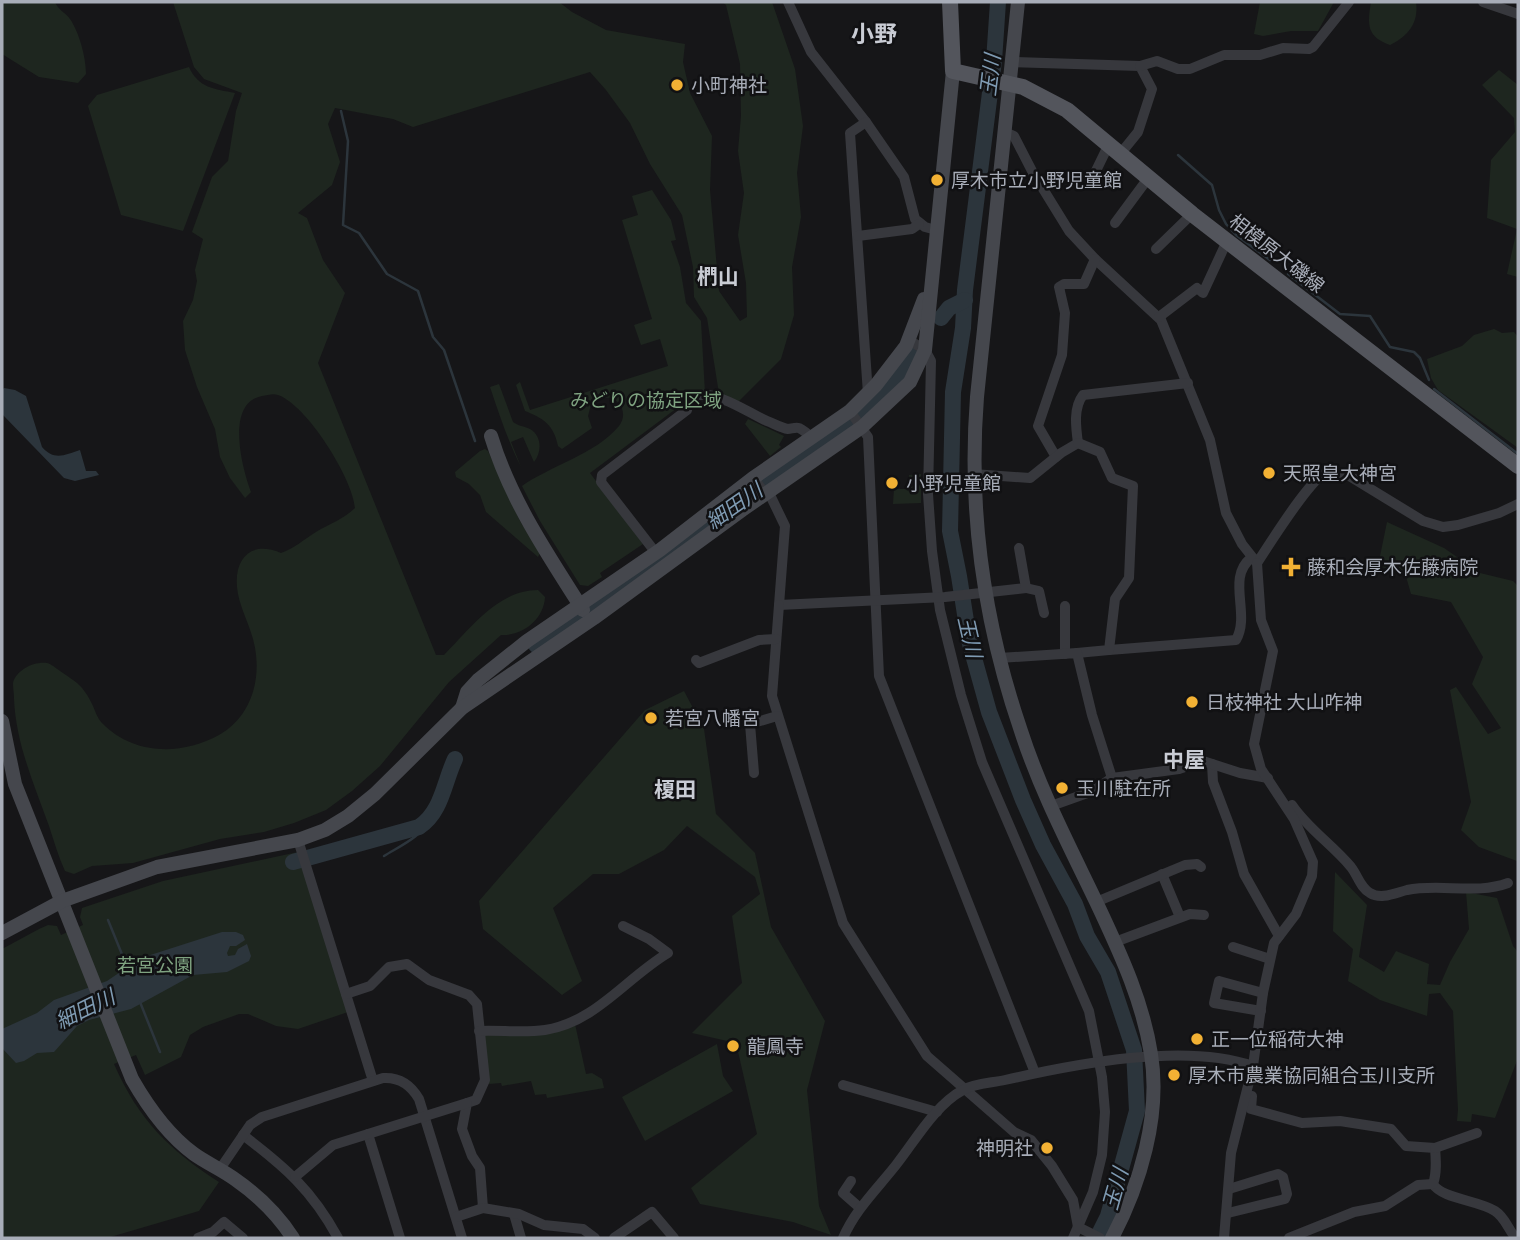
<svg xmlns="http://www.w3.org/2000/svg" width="1520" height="1240" font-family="'Public Sans','Noto Sans JP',sans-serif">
<rect width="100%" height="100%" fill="#161618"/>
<g fill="#1e261f">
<path d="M2,2h53c3,8 10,10 15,17 9,13 16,38 16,55l-8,9 -39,-6 -37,-23z"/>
<path d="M173,2h386l13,10 34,18 79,14 -2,18 7,31 22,43 -2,54 9,101 21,30 7,-4 -1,-34 -8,-48 6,-42 -6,-42 3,-35 -1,-52 -14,-59 -4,-3h50l23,67 8,57 -6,47 4,44 -9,50 2,48 -13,44 -42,42 -19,-1 -13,-82 -13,-21 -1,-30 -11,-52 -32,-51 -20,-41 -24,-33 -16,-18 -177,55 -20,-8 -58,-11 -7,16 12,38 -8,23 -34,28 9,5 16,42 22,33 -27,70 118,292h8c26,-26 54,-65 94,-65l7,7c-1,22 -22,39 -44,38l-52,47 -69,84 -28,25 -26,19 -32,13 -30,9 -44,7 -87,24 -41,3 -18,8 -9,-3c-7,-15 -11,-30 -16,-45 -15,-42 -33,-82 -35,-127 0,-5 -1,-11 -1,-16 3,-13 21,-22 34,-20 4,1 9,5 13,8 16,11 23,14 32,33 3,6 5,14 10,19 31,32 79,33 117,12 34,-19 44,-60 34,-96 -4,-15 -12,-30 -15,-45 -6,-32 10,-55 43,-41 14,-5 22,-13 35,-21 13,-8 28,-13 39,-24 -2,-29 -48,-103 -77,-113 -5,-2 -10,0 -16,1 -37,7 -20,72 -11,96l-6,6 -15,-20 -10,-21 -5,-28 -18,-42 -12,-37 -2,-29 10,-21 4,-19 -2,-11 8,-31 -11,-7 20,-55 16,-16 8,-50 6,-18 -38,-14 -10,-12z"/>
<path d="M1260,2h74l-16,29h-27l-28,5 -9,-2z"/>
<path d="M1371,2h45c3,21 -8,34 -26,43 -23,-8 -23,-20 -19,-43z"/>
<path d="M189,67c9,21 26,22 46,26l-52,138 -62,-16 -33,-109 9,-11z"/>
<path d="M1499,70l19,15v192l-11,-3 10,-45 -30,-11 4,-58 24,-28 -1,-14 -32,-33z"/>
<path d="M652,190l19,30 5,20 -5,1 9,26 6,36 15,18 4,72h-19l-9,15 -87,65 53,71 -43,29 2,4 -14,9 -8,-1 -40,-64 -18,-35c28,-20 74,-32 97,-60 12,-16 -4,-37 -27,-25l-4,15 4,12 -30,21 -4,-3c-4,-21 -15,-28 -33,-35l-9,-26 4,-3 10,28 138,-44 -8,-27 -19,6 -7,-20 18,-6 -30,-99 16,-5 -6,-19z"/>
<path d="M1494,329l8,4 12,-1 4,5v111l-80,-58 -7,-12 -4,-19 35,-13 12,-11z"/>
<path d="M499,384l14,38c5,4 11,4 17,7 12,7 12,23 4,33l-11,-25 -12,5 10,25c-13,-26 -22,-53 -31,-80z"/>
<path d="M748,419l36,17 -5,9 2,2 -11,9 -25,-32z"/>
<path d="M485,449l3,2 32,70 20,32 -2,4 -52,-45 -6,-17 -11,-11 -13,-7 -1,-5 25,-21z"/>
<path d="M921,474v29l-28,1 1,-15h15v-14z"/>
<path d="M1387,522l57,26 36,25 33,8 5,5v288l-1,-13 -38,-14 -18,-17 10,-28 -21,-112 6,-3 32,47 13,-6 -29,-44 11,-27 -32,-55 -40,-8 -6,-21 -27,-7z"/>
<path d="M684,691l20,38 12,85 39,39 16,74 54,94 -18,69 12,116 12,29 -38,-13 -93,-18 -9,-16 66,-54 -21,-91 -44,-10 50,-50 -10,-67 28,-22 -5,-17 -68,-51 -23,24 -45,24h-26l-40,34 29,73 -20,14 -79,-66 -4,-28 166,-191z"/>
<path d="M298,852l50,160 -50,17 -22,-3 -28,-12h-9l-36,13 -13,8 -9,22 -36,18 -9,-20 -22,9c24,55 55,86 105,118l-20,29 -92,27h-105v-289l37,-20 9,-4 9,1 4,9 22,-10 -3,-8 2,-9 81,-27z"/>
<path d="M1335,872l32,33 -8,52 25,15 12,-21 33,13 -2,20 13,1 10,-23 19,-33 -3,-37 31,6 16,48 5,6v106l-23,60 -23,-4 -1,8 -14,-1 1,-11 -5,-99 -13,-18 -11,1 -2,22 -47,-16 -32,-19 5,-32 -20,-18z"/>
<path d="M575,1024l11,50 6,-1 10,6 2,9 -57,10 -1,-4 -11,1 -4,-14 -29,5 -1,-3 -12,1 -6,-50z"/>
<path d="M717,1044l6,32 10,15 -88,50 -23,-44z"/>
</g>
<g fill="#2c353c">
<path d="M4,388l11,2 11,6 16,51c12,14 23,8 38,3l6,21h10l3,4 -24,6 -11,-3 -62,-64v-24z"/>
<path d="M222,932h14l7,3 2,5 -9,6h-6l-3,7 1,3 7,-1 3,-6 9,-5 4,12 -2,5 -22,11 -34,3 -62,34 -42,11 -12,6 -23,26 -17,1 -13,8 -8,2 -14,-15v-19l35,-16 17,-13 53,-19 34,-23z"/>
</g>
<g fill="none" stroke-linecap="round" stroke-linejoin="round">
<g stroke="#2c353c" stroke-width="2.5">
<path d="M341,111l7,30 -5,84 16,8 28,41 31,17 15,46 11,13 31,91"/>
<path d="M1178,155l34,30 7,25 7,14 10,11 34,25"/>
<path d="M1288,274l52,40 30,2 20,31 24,5 6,6 9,22"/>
<path d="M1434,389l84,65"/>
<path d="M384,856c16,-10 39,-20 46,-38"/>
<path d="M108,920l20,49"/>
<path d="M140,1002l20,50"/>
</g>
<g stroke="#2c353c" stroke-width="16">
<path d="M998,2l-4,59 -29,229 -2,38 -10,64 -3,139 9,45 10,64 20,72 34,88 20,45 32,59 12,32 21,36 26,78 3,61 -29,105 -11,22"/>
<path d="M941,318l8,-10 16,-8"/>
<path d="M536,645l56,-37 260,-185 40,-40 24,-34"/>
<path d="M293,862l126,-35c23,-15 25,-45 36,-68"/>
</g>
<g stroke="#37383d" stroke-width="10">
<path d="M788,2l23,50 55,70 38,55 11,42 10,8 11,3"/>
<path d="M1483,2l35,12"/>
<path d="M1012,62l128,4 12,23 -14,43 -17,21"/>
<path d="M1140,66l17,-5 21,8h12l34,-14h36l23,-7 26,1 4,-2 36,-45"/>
<path d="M866,122l-16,11 18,261"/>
<path d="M1005,132l9,4 18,35 37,60 26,28 66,61 49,120 16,73 16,31 15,19c12,-18 51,-81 67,-89 9,-4 18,-1 27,3l72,44 20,6 15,-2 41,-12 19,-9"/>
<path d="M1092,179l17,-35"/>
<path d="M1115,223l34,-46"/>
<path d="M858,236l54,-7 7,-5"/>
<path d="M1156,249l36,-35"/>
<path d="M1159,317l38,-29 6,5 24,-52"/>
<path d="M909,340l16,10 6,11 -3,133 4,57 8,59 21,85 21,67 107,249 13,66 3,35 -3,43 -9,37 -20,46"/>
<path d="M850,411l18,26 11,239 156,397"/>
<path d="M1056,457l-18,-31 24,-71 3,-42 -6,-26 5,-3h20l11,-25"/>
<path d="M973,474l57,4 31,-25 17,-10c-2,-15 -5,-35 5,-48l105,-12"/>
<path d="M753,478l13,16 5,3 14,29 -6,79 166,-8 81,-9"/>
<path d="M1019,548l7,40 13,3 5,22"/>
<path d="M656,553l-55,-71 1,-7 85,-65c7,-37 62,4 80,11 6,2 14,7 21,8 3,0 7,-2 11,-1 4,2 10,7 13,10"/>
<path d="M779,605l-7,91 71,227 84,133 87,76 17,8 21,26 21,34 5,27 22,11"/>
<path d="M1065,606v48"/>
<path d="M1109,650l127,-10c15,-26 -10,-62 15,-82"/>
<path d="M1077,653l32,-3 6,-51 14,-21 4,-92 -21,-8 -12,-26 -22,-9"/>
<path d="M999,658l78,-5 15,62 20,63 -19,13 -42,15"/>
<path d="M696,660l3,3 60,-23 17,-1"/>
<path d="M1212,764l1,18 19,50 12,42 35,62"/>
<path d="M754,773l-4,-49 27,-8"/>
<path d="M1112,778l67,-9 24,-8 37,12 28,5"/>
<path d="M1292,805c16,24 41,40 59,62 7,9 9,20 19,26 11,7 25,0 37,-3 33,-7 69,5 101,-7"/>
<path d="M298,840l75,241"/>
<path d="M1162,874l18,43"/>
<path d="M1096,902l89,-37 12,-1 4,3"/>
<path d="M1115,942l75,-28 14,1"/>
<path d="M1233,947l37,12"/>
<path d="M346,994l24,-8 19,-19 18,-3 22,16 40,15 8,9 8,76 -9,20 -9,3 -5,26 10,27 8,12 3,40"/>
<path d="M1261,1011l-47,-8 5,-22 44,12"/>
<path d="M479,1031c21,-1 45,2 66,-1 51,-8 81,-52 123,-77l-19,-14 -26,-13"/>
<path d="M1253,1066l10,-73 11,-50 22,-29 16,-38 1,-14 -19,-43 -33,-50 -7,-25 19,-93 -12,-31 -4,-57"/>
<path d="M843,1085l94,27"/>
<path d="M1252,1096l-1,13 51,14 38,-2 51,8 15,17 29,2c1,12 2,25 -2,36 9,15 45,16 62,27 11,7 13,19 21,27"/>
<path d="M368,1134l32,104"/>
<path d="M243,1135c42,32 69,55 95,103"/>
<path d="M1435,1148l42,-15"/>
<path d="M220,1169l30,-44 12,-8 121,-39c17,-1 28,7 36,21l43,139"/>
<path d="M295,1177l38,-32 134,-42"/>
<path d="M851,1181l-8,12 17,15"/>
<path d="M1228,1213l57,-14 2,-5 -4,-17 -5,-3 -49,15"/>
<path d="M514,1214l7,24"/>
<path d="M456,1217l27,-9 36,6 25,11 39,4 12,9"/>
<path d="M198,1238l15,-6 11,-10 19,16"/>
<path d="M614,1238l38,-26 22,26"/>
<path d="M843,1238c12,-28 34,-49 53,-73 19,-24 39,-60 67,-75 11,-7 29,-7 42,-10 70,-16 180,-38 248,-14l-22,87 -7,85"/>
<path d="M1289,1238l65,-26 31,-6 33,-21 15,-1"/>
</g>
<g stroke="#45474d" stroke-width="14">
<path d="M1018,2l-41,395c-9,114 7,226 44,334 20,62 51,120 79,179 22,47 43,93 51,144 10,61 -11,131 -39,184"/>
<path d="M491,436c19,63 57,119 92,174"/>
<path d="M462,708l5,-16 11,-12 49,-39 133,-91 93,-72 97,-67 26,-26 30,-39 18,-47"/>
<path d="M2,721l13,63 117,295c16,28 36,56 62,75 14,10 29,16 42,26 23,16 42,35 57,58"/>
<path d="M2,933l60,-32 95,-34 141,-27 27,-10 23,-14 27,-22 87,-86 132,-90 148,-108 120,-83 48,-45 15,-32 28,-279"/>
</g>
<path stroke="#53555c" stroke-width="16" d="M950,2l3,69 70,16 44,23 125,104 326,252"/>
</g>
<g fill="#f2b134" stroke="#111113" stroke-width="2.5">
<circle cx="677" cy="85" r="7"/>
<circle cx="937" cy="180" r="7"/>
<circle cx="1269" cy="473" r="7"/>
<circle cx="892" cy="483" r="7"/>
<path d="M1287.5 556.5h7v7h7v7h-7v7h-7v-7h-7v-7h7z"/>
<circle cx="1192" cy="702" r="7"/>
<circle cx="651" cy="718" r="7"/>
<circle cx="1062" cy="788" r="7"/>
<circle cx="1197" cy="1039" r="7"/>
<circle cx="733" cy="1046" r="7"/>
<circle cx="1174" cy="1075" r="7"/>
<circle cx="1047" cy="1148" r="7"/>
</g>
<g text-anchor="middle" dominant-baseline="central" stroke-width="5" stroke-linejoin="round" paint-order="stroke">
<g font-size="19" fill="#a8adb8" stroke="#111113" text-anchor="start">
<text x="691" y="85">小町神社</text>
<text x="951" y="180">厚木市立小野児童館</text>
<text x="1283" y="473">天照皇大神宮</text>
<text x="906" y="483">小野児童館</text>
<text x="1307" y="567">藤和会厚木佐藤病院</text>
<text x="1206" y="702">日枝神社 大山咋神</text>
<text x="665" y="718">若宮八幡宮</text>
<text x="1076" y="788">玉川駐在所</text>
<text x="1211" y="1039">正一位稲荷大神</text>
<text x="747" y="1046">龍鳳寺</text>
<text x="1188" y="1075">厚木市農業協同組合玉川支所</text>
<text x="1033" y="1148" text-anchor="end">神明社</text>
</g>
<g font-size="19" fill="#a8adb8" stroke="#111113">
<text transform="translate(1277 253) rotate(38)">相模原大磯線</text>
</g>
<g font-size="19" fill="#7fa381" stroke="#111113">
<text x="646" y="400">みどりの協定区域</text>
<text x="155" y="965">若宮公園</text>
</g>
<g font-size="21" font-style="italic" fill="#7f9bb3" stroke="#111113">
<text transform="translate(990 75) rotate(-83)">玉川</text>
<text transform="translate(734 506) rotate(-35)">細田川</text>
<text transform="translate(970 637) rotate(77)">玉川</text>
<text transform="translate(85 1009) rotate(-26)">細田川</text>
<text transform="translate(1115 1189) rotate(-74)">玉川</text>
</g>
<g font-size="21" font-weight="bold" fill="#c9ccd4" stroke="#111113">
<text x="718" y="276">椚山</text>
<text x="1184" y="759">中屋</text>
<text x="675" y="789">榎田</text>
</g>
<g font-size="23" font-weight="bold" fill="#c9ccd4" stroke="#111113">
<text x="874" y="33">小野</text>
</g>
</g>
<rect width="1520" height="1240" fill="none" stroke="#a8adb8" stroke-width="7"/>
</svg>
